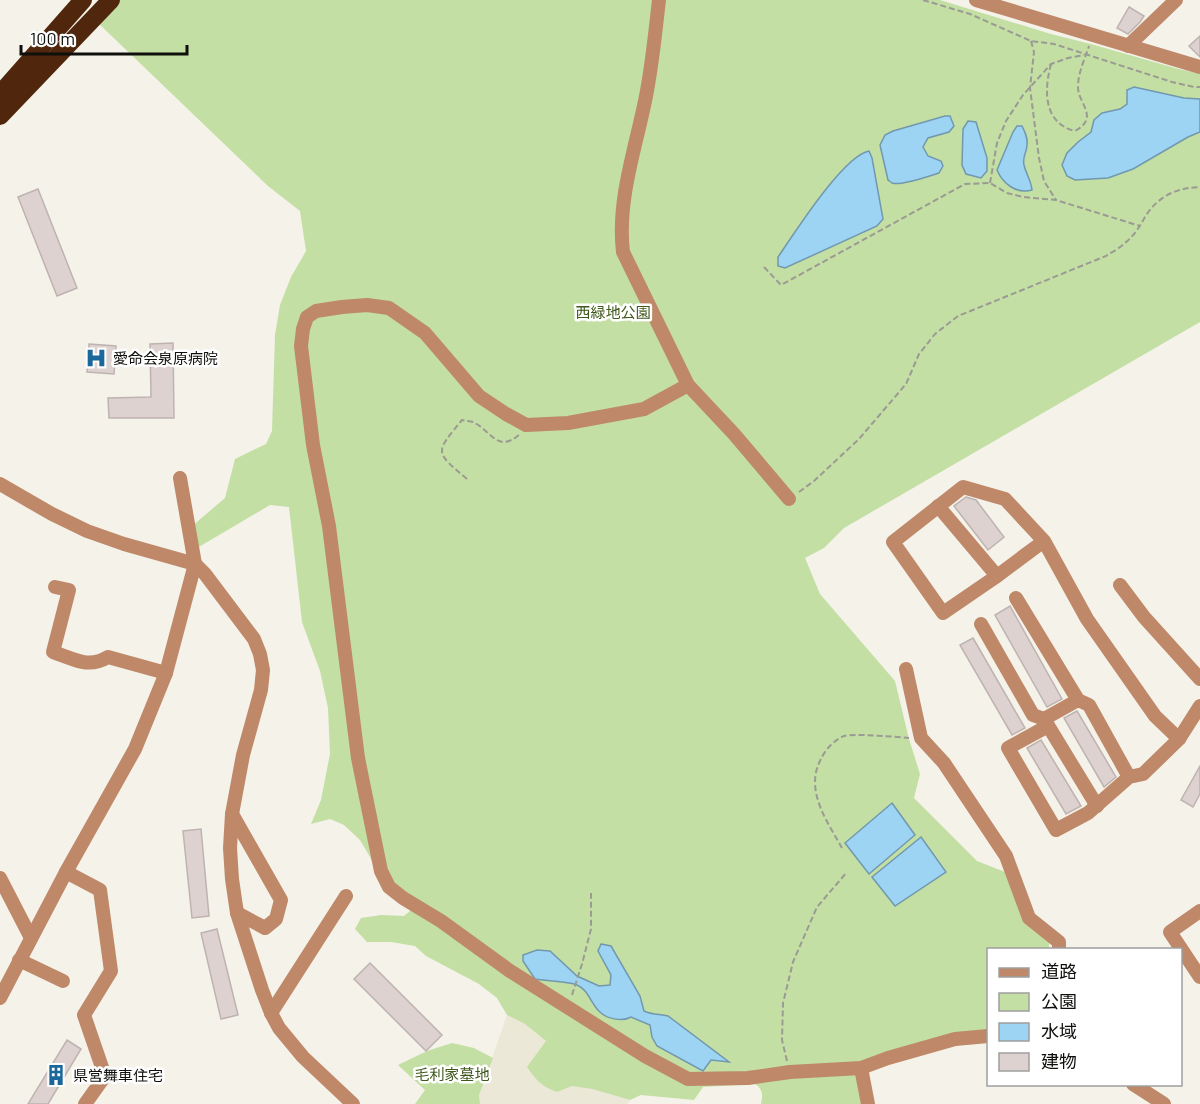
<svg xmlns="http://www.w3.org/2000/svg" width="1200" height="1104" font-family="Barlow,'Noto Sans JP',sans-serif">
<rect width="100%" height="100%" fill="#f4f2e9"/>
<path fill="#ebe8d7" d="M507,1015l18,9 21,17 11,51 15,-6 20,3 38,11 -3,4h-147l-1,-9z"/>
<g fill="#c3dfa4">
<path d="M117,0h823l111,34 40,10 84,24 25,6v248l-356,206 -20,20 -19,10 15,36 75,87 14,58 11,35 -6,24 63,63 28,11 44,67v10l-61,1v80l-31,3 -102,30 12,41h-106c2,-9 2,-15 -6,-20l-52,3 -9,13 -53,-5 -11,5 -38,-11 -20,-3 -15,6c-16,-6 -21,-12 -30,-25l19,-26 -21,-17 -18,-9 -10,-17 -18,-14 -53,-28 -11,-10 -24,-4h-24l-12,-13 6,-11 20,-3 23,1 8,-7 -33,-32 -9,-20 -10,-17 -16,-15 -14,-6 -19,5 10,-24 9,-46 -2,-46 -8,-37 -18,-49 -13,-115 -19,-2 -73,43 -6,-21 34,-29 10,-39 31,-15 6,-13 3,-96 5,-30 11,-28 15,-26 -6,-40 -32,-25 -172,-165z"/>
<path d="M452,1043l22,5 19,10 -14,37 1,9h-65l10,-14 -27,-25 29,-14z"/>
</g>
<g fill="#9dd3f3" stroke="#7298ae" stroke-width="1.5">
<path d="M1134,87l50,11 16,1v33l-12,5 -55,32 -25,9 -33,2 -8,-4 -5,-11 5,-12 11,-11 13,-10 3,-12 8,-7 18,-4 7,-5v-14z"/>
<path d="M945,116h5l4,10 -5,6 -21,6 -5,9 5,9 13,5 2,5 -4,7c-9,3 -39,13 -47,10 -1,-1 -3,-2 -4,-3l-8,-35 5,-10 8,-4z"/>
<path d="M968,121l8,1 11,36v13l-6,7 -15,-4 -4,-9 1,-36z"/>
<path d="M1017,126h5c3,6 6,12 5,19 0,7 -5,12 -3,20 2,9 7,15 8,25 -16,4 -29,-6 -35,-20l16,-38z"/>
<path d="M869,151l3,7 11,61 -6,7 -92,42 -7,-2v-9c16,-23 65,-101 91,-106z"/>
<path d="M892,803l23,32 -46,39 -24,-31z"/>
<path d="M921,837l25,35 -51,34 -23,-29z"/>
<path d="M601,944l10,2 29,50 4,15c8,4 16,3 24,5l61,46 -18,-2 -8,11 -46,-25 -5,-9 -2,-12 -19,-8c-8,5 -23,2 -30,-4 -10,-8 -12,-23 -24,-28 -9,-4 -32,-4 -42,-6l-12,-18v-6l14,-5 13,1 27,25 22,10 11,-1 1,-10 -13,-24z"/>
</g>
<g fill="#ddd2d0" stroke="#beb3b1" stroke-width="1.5">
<path d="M1129,7l15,9 -4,6 -12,12 -11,-6z"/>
<path d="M1200,36v21l-11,-11z"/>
<path d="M38,189l39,99 -20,8 -39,-99z"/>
<path d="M173,343l1,75h-65l-1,-20 43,-1 -1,-53z"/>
<path d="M89,344l27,2 -2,28 -27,-2z"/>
<path d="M966,497l10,3 28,37 -16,13 -34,-44z"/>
<path d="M1010,606l52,93 -15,8 -52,-92z"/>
<path d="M973,638l52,90 -13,7 -52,-90z"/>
<path d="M1077,711l39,66 -12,10 -40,-69z"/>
<path d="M1041,740l40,66 -15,8 -39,-66z"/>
<path d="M1200,766v28l-7,13 -12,-7z"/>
<path d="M201,829l8,87 -17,2 -9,-87z"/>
<path d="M217,929l21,86 -17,4 -20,-86z"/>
<path d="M370,963l72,72 -16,16 -72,-72z"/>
<path d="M67,1040l14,9 -33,55h-20z"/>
</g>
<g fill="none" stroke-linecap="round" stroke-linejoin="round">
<g stroke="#9b9a93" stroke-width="2" stroke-dasharray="6 3" stroke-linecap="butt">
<path d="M923,0l47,14 61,27 23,3 118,38 22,5h6"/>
<path d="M1031,41l3,11 -4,36 9,70 5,23 12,19"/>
<path d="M1051,64c-7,26 -8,59 24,67 25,-14 3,-27 3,-44 0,-15 7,-28 11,-41"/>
<path d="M990,183l7,-40 9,-22 17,-26 28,-31 17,-6 16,-3"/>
<path d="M764,267l17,18 173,-95 11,-6 25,-1 17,10 16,4 33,3 84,26"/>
<path d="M467,479c-33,-28 -32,-26 -5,-59 4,1 7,1 11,2 19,9 24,32 47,12"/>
<path d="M799,492l15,-11 45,-42 47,-55 13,-30 16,-20 23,-18 148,-60c6,-4 14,-8 19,-13 9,-7 15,-17 20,-26 13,-21 31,-29 55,-30"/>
<path d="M842,848c-15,-27 -38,-58 -21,-89 4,-9 13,-19 23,-23 9,-3 52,1 65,2"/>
<path d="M572,995l10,-31 9,-35v-36"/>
<path d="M787,1061l-5,-21 1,-37 10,-41 24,-55 30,-35"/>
</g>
<g stroke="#bf8869" stroke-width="14">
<path d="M659,0c-4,34 -7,68 -14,101 -10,49 -28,100 -22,151l65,133 46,49 55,65"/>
<path d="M976,0l224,67"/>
<path d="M1128,46l48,-46"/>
<path d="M688,385l-44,24 -76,14 -42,2 -20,-11 -27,-18 -54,-63 -36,-25 -22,-3 -25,2 -26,4 -9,6 -4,12 -2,17 12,99 16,81 29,232 23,113 8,16 14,11 38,23 69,50 135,85 43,23 60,-1 42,-6 71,-4 27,-10 67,-19 33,-3"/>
<path d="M0,484l52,30 35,17 37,13 71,20 10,10 49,65 6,15 3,16 -2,20 -18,65 -11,59 -2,34 2,31 5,34 25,77 9,23 8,15 24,29 50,47"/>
<path d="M938,506l59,70"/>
<path d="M1044,541l-47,35 -54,37 -50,-71 70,-55 42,12 39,42 43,78 68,97 24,23"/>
<path d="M1120,585l24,32 56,62"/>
<path d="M55,587l14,3 -16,62c21,7 35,17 55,5l58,16"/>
<path d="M1016,598l62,102 11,5 40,72"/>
<path d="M981,624l52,91 11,4 53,87"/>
<path d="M906,669l15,69 23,25 62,93 23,62 30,24v8"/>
<path d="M1044,719l34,-19"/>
<path d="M1048,726l-40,22 48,82 32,-17 41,-36 14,-3 36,-35 21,-33"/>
<path d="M232,814l49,86 -5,19 -11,9 -28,-15"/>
<path d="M66,872l34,18 11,81 -27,44 21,61 -20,28"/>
<path d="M0,878l31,60"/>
<path d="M1200,911l-30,21 30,45"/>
<path d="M19,960l44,21"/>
<path d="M0,998l66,-126 69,-123 31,-76 29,-109 -15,-86"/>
<path d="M271,1013l75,-117"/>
<path d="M861,1068l7,36"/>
<path d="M1133,1084l31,20"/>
</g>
<g stroke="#50270c" stroke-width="18">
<path d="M0,94l83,-94"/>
<path d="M0,116l111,-116"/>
</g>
</g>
<defs>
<symbol id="hospital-bare" viewBox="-9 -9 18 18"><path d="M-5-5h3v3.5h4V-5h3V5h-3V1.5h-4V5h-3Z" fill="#1b679a" stroke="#fff" stroke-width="2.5" paint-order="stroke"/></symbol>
<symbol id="building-bare" viewBox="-9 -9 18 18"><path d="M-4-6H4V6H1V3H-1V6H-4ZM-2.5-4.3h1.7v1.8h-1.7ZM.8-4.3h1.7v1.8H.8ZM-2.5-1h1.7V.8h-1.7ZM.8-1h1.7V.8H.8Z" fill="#1b679a" stroke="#fff" stroke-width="2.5" paint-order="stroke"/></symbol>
</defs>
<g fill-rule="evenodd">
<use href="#hospital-bare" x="81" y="343" width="30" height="30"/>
<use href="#building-bare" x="41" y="1060" width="30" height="30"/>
</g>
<g text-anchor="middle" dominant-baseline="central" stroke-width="5" stroke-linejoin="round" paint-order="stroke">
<g font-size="15" fill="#40591d" stroke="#fff">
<text x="613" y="312">西緑地公園</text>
<text x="452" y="1074">毛利家墓地</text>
</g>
<g font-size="15" fill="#0f0f0c" stroke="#fff" text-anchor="start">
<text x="113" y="358">愛命会泉原病院</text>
<text x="73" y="1075">県営舞車住宅</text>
</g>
</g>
<rect x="987" y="948" width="195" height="138" fill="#ffffff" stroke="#9f9f9e" stroke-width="1.5"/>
<rect x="999" y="968" width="30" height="9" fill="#bf8869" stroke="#9f9f9e" stroke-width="1.5"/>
<text x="1041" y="978" font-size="18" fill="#0f0f0c">道路</text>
<rect x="999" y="993" width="30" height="18" fill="#c3dfa4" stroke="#9f9f9e" stroke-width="1.5"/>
<text x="1041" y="1008" font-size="18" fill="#0f0f0c">公園</text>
<rect x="999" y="1023" width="30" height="18" fill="#9dd3f3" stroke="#9f9f9e" stroke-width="1.5"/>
<text x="1041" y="1038" font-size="18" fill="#0f0f0c">水域</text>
<rect x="999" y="1053" width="30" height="18" fill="#ddd2d0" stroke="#9f9f9e" stroke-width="1.5"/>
<text x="1041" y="1068" font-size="18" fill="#0f0f0c">建物</text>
<path d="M21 45v9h166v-9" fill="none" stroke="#0f0f0c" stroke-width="3"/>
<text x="30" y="45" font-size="18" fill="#0f0f0c" stroke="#ffffff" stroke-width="4.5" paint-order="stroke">100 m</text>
</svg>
